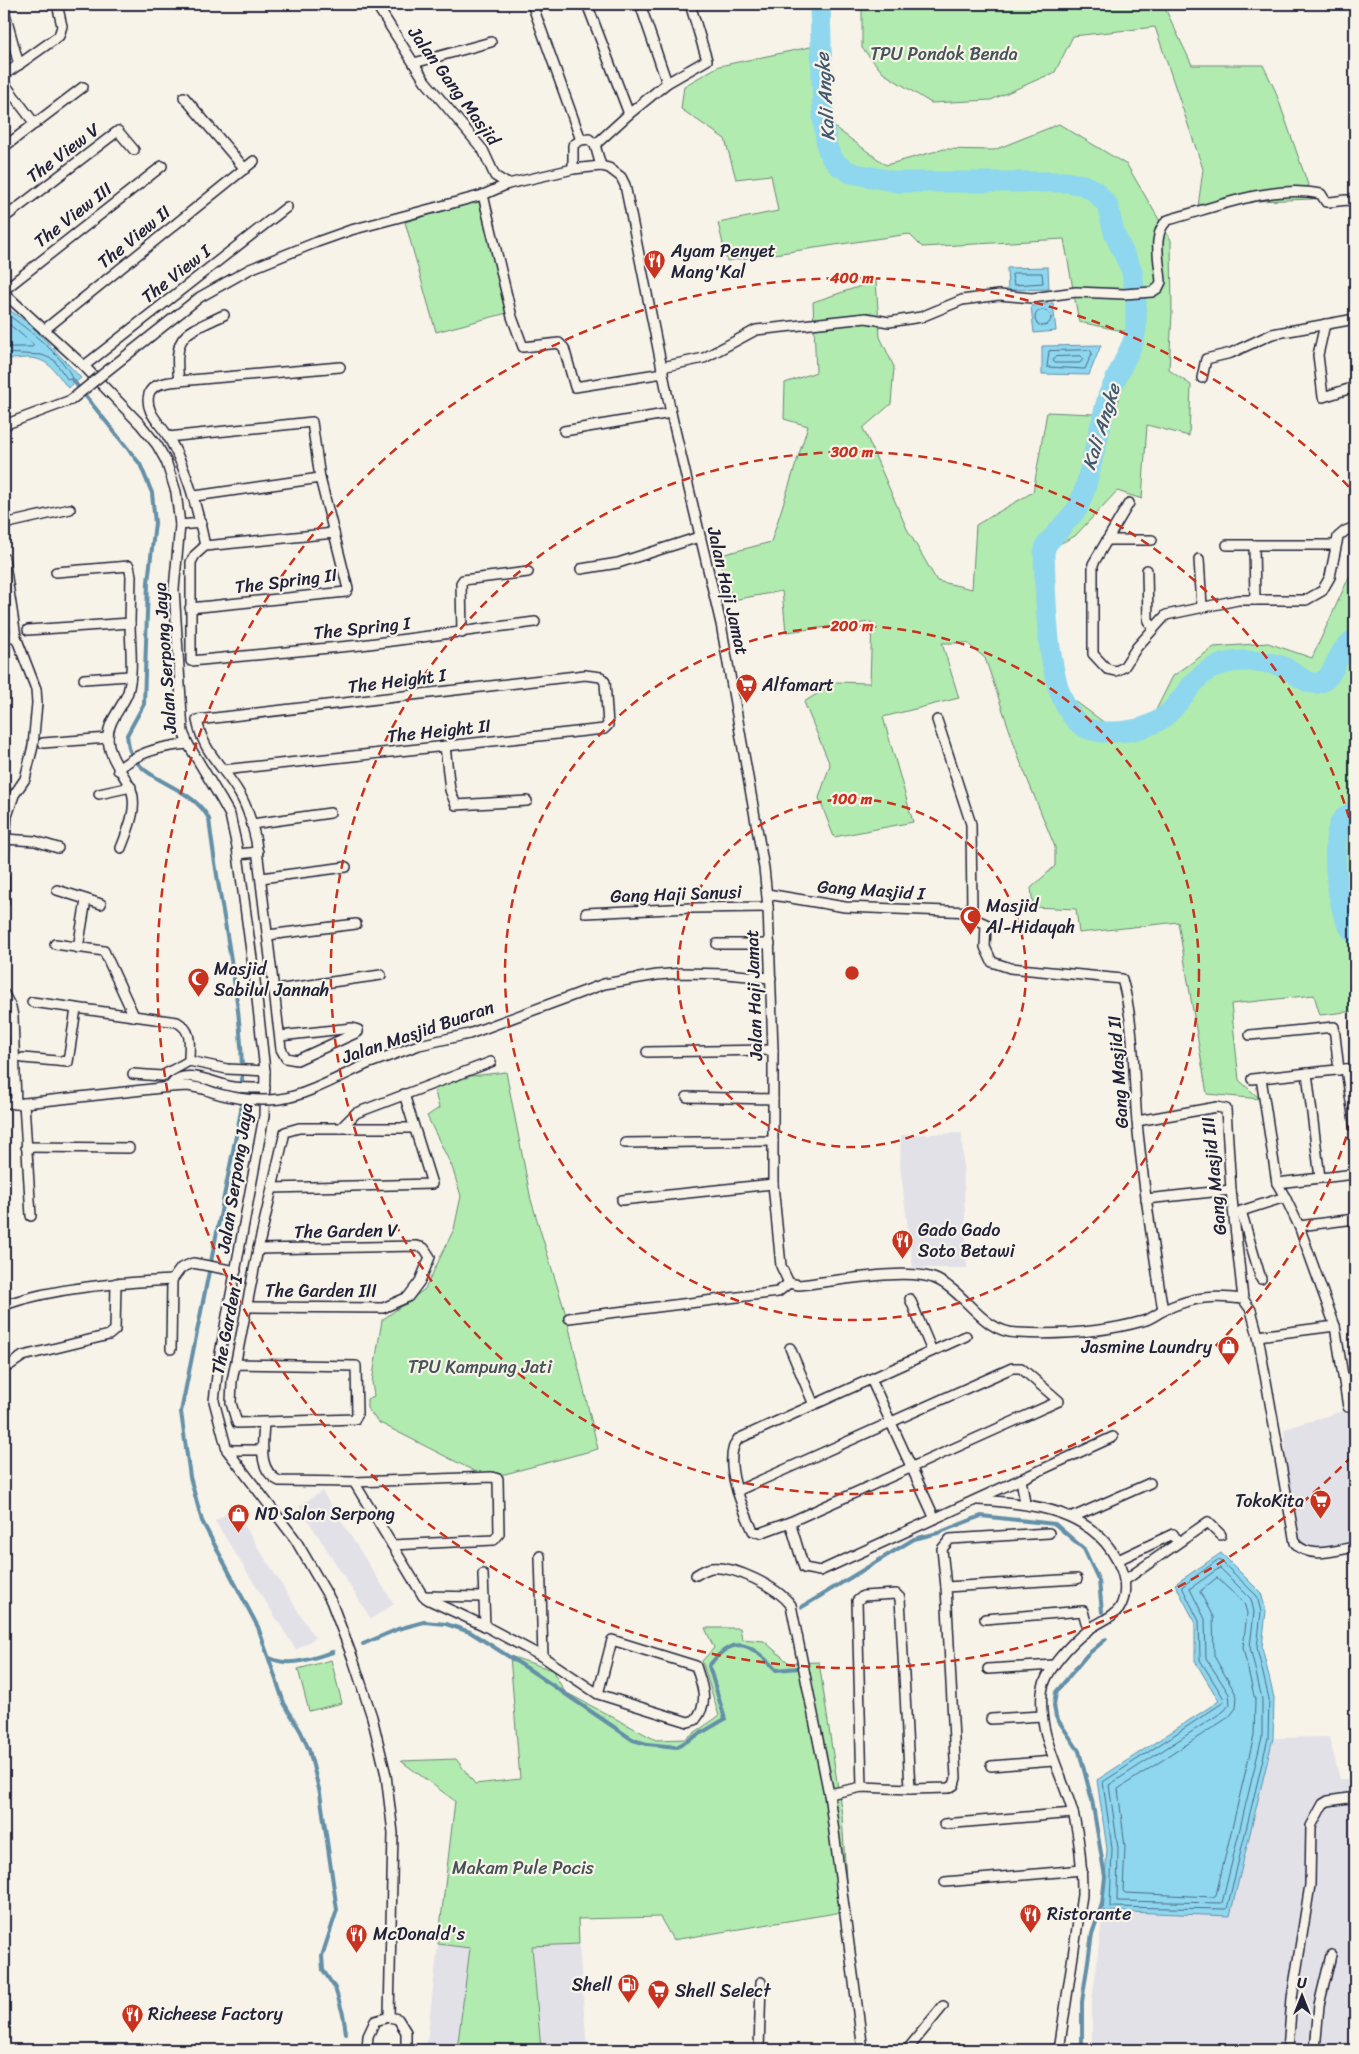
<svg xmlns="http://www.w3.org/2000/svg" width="1359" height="2054" font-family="Sriracha,sans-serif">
<rect width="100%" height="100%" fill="#f7f3e8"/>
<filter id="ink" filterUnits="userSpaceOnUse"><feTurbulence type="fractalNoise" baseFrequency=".02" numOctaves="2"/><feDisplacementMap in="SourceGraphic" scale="10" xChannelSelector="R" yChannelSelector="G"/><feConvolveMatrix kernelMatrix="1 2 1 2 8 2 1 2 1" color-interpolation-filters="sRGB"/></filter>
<g filter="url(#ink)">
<g fill="#e3e1e8">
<path d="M962,1133l5,135h-54l-13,-102 1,-31z"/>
<path d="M1350,1409l5,65v69l-37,9 -28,-15 -11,-46 9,-11 -4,-51z"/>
<path d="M322,1491l72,113 -23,15 -72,-113z"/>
<path d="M234,1509l81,129 -19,12 -81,-129z"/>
<path d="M1329,1737l11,42h15v271h-263v-49l11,-90 127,5 43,-178z"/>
<path d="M438,1944l33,3 -14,103h-31z"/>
<path d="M579,1944l8,106h-46l-9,-105z"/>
</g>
<g fill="#b1ebaf" stroke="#6a8675">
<path d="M862,4h301l29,61h71l12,25 38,109 -57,2 -59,14 6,-46 -48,-142 -82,9 -18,36 -64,28 -60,3 -48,-30 -21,-25z"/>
<path d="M815,46l7,72 64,47 58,-16 50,1 65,-26 68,41 44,75 1,73 -3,57 22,15 -2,51 -42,-11 -5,74 -25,-8 -42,45 -28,14 -3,55 27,93 46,34 32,-8 24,-48 41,-29 54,-4 44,15 37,-81h6v434l-35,4 -6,-20 -83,9 8,76 21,19 -53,-5 -29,-172 -99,11 -3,-24 -43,-2 -2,-19 24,-22v-19l-35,-86 -35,-103 -18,-15h-25l17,55 -76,19 30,105 -79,15 -15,-39 11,-33 -26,-63 32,-20 34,1 2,-61 -86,10 -4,-41 -49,9 -16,-44 54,-14 37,-116 -24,-7 1,-36 31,-11 -3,-70 63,-21 4,56 14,30 -3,37 -28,24 44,101 30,52 35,8 4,-64 57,-33 14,-80 68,3 18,-82 -54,-11 -15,-83 -142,8 -13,-13 -182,27 -9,-38 60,-12 -7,-36 -35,4 -11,-40 -44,-30 3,-23 35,-20z"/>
<path d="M479,201l28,112 -71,19 -31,-110z"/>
<path d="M506,1072l25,128 35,115 32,134 -93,25h-25l-102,-52 -11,-14v-9l7,-3 -2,-14 10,-62 43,-31 29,-60 7,-33 -9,-29 -25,-51 12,-8 -5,-20 37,-12z"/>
<path d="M705,1628h35l2,11 22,2 25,22 30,-1 23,153 6,96 -175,29 -13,-23 -82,2 1,25 -47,2 9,104h-84l13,-102 -32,-4 17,-143 -54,-40 55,-2 19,25 45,-5 -10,-123 42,14 13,22 91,48 29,-1 34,-23 -17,-55 12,-13z"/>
<path d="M331,1660l11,43 -33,8 -11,-42z"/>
</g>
<g fill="#8ed7ef" stroke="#638fa7">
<path d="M1048,267l1,22 -41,1 -1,-22z"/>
<path d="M1053,303l3,28 -22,2 -3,-27z"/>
<path d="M4,306l27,19 50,53 -13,10c-12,-15 -19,-30 -40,-30 -9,0 -15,2 -24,0z"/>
<path d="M1101,345l-12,30 -47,-1v-28z"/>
<path d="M1221,1553l40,40 5,18 -4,36 12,51 -1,40 -43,178 -127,-5 4,-62 -10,-69 122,-79 -24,-40v-39l-20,-38z"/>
</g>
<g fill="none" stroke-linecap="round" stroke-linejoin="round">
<g stroke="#4d6a83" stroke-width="1">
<path d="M1015,273h27l1,10 -29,2 -2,-10z"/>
<circle cx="1043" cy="318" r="8"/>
<path d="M4,312c20,14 60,44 68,66l-4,2 -14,-20 -12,-5 -38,-2"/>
<path d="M4,320l30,25 -2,2h-28"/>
<path d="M1090,350l2,3 -7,16 -38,-2 2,-16z"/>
<path d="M1081,356l2,3 -3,4h-25l-2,-2 2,-4z"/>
<path d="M1218,1560l3,1 36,35 4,16 -4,36 12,51 -1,39 -41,171 -117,-2 2,-59 -9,-66 121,-80 -1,-5 -23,-37 -1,-39 -17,-34z"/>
<path d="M1220,1568l31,31 3,13 -4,35 12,52v38l-40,166 -105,-2 1,-53 -9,-63 115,-74 6,-7 -1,-10 -23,-36 -1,-39 -15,-30z"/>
<path d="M1217,1578l27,25 3,10 -4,35 12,52 -1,36 -38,159 -3,2 -88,-4 -2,-2 2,-44 -7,-58 111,-72 7,-9 1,-12 -23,-40 -1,-39 -13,-25z"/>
</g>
<g stroke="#638fa7" stroke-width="4">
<path d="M72,379l68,85 12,29 3,30 -7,59 -4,122 -17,31c1,5 1,11 3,16 13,32 63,35 79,68 11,97 39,193 32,292l-60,301 9,65 12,44 56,106 26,76 17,29 8,18 11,43 17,117 -15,46 1,14 12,18 8,26 3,19"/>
<path d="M802,1607l112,-68 24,-6 43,-17 74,8 29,25 15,32 3,31"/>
<path d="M363,1644l35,-15 26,-7 22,2 24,8 60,38 103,70 14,4 30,3 48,-28 -16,-53c25,-34 43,-22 67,4l23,-2"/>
<path d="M270,1658c20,10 42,0 63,-6"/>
<path d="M1082,2050v-48l10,-68 10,-30 3,-27 -13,-77 -13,-49 -23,-34 -2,-12 2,-13 31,-37 19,-16"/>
</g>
<g stroke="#8ed7ef" stroke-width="21">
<path d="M820,4l3,114 4,29 4,10 7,8 13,8 46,9h169l17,3 12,6 13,15 6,27 18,38 4,32v26l-3,13 -25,54 -23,93 -8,20 -31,36 -2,8c2,40 0,155 42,175 9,4 17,4 26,4 15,0 31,-3 44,-10 25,-13 34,-46 61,-56 18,-7 45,-6 64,0 13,4 26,22 40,16 16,-7 13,-30 34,-43"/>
<path d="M1355,811c-5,3 -12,6 -15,12 -10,21 -3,96 15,111"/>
</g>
<defs>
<g id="street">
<path d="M376,4l49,77 58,69 12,26 13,8"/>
<path d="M532,4l49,136"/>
<path d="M587,4l42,110 38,-31 40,-23 -17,-56"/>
<path d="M640,4l27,79"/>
<path d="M4,10l15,55"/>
<path d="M414,63l77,-21"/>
<path d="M4,75l55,-39 3,-10 -5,-22"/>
<path d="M4,83l31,41"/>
<path d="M184,97l61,72"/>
<path d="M595,145l34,-31"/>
<path d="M4,147l79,-60"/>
<path d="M573,169v-24l8,-5 8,-1 6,6 6,21"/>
<path d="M483,195l29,122 11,30 36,-4 5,5 11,39 88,-14"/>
<path d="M4,218l114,-87 16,19"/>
<path d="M4,290l158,-124"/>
<path d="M4,293l80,73 56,58 17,21 9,16 10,31 4,33 -6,64 9,143 5,12 33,55 9,16 7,32 18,134 10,90 -1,45 -45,243 -5,42 13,49 68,89 36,62 22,58 19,58 14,58 7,58 -4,184"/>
<path d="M1325,324l-7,31 5,42 32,-10"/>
<path d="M44,330l210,-169"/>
<path d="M84,366l203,-159"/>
<path d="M340,367l-161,14c-10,1 -27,2 -30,13 -5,18 12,30 20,44 19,35 28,69 36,108l-10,9 -4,7v99l170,-16 174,-23"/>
<path d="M662,367l42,-9 52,-28 110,-12 23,4 32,-5 41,-17 37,-5 33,3 44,-6 48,2 28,-2 6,-4 3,-6c-1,-19 -10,-49 7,-62 48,-13 103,-36 153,-26l5,8c10,1 21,-5 29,0"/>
<path d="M103,374l97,-77 50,-28 67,-27 34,-12 132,-35 25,-11 65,-15 28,-3 8,2 12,9 4,8 46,228 50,211 43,244 4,39 5,143v134l8,82 8,17"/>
<path d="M1202,378l4,-19 25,-6 41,-19 83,-15"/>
<path d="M179,381c-6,-48 5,-47 45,-66"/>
<path d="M4,425l67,-25"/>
<path d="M564,431l107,-18"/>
<path d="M168,437l144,-15 8,56"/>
<path d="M195,496l125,-18 14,55"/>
<path d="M1129,503l-36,61v90l14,15 9,2 8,-4 13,-20 29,-32 72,-15h68l16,-9 8,-14 8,-40 7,-6 10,-4"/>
<path d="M4,524l66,-15"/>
<path d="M180,525l21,-2"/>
<path d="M1107,540h45"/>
<path d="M1227,545h109"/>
<path d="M1254,545l1,55"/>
<path d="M4,558l12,79 20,52 1,14 -4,43 -8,33 -11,16 -7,21 -3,40"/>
<path d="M1199,559l3,48"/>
<path d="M581,569l37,-6 81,-26"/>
<path d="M1147,570l1,51 6,7"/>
<path d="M190,608l156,-16 2,-3 -14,-56 -129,13"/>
<path d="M28,630l102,-7 1,-47 -2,-10 -73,6"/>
<path d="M462,633l-1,-50 2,-3 65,-8"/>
<path d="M4,637h12"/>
<path d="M84,679l45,-3"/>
<path d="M937,720l34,104 1,88 5,8 9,4 -1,23 7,15 18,6 112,11c13,46 11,95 15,143 6,63 16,126 26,189"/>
<path d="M43,743l65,-5"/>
<path d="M445,746l5,44 6,15 71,-4"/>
<path d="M118,770c18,-18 45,-24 70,-26"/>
<path d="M223,770l381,-41 4,-4 -3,-43 -4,-5 -16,-2 -388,45c7,35 25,44 42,73 9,15 13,31 17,48l25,208 5,9 11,2 61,-28v-2l-6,-2 -72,8"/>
<path d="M99,794l32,-7"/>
<path d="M252,824l78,-11"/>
<path d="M5,839l30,2 23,7"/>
<path d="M121,848c7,-18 19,-44 8,-63 -8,-15 -21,-29 -21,-48 0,-17 15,-30 20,-45 6,-21 2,-48 2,-69"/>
<path d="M238,854l20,-2"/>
<path d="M4,878v24"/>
<path d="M261,878l85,-11"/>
<path d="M57,890l44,14"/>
<path d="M767,894l78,13 127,5"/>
<path d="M586,913l105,-5 77,-1"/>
<path d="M268,935l88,-11"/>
<path d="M55,944l49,7 30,65"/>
<path d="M717,944h53"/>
<path d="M78,948l8,-48"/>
<path d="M275,990l106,-15"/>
<path d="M4,994l7,13 2,9 3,88"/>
<path d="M32,1002l145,20c16,9 12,22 12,39"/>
<path d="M1250,1035l84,-8 5,43"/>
<path d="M647,1052l126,-2"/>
<path d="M23,1058l45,4 8,-53"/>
<path d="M367,1064l52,-19 50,-11 135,-50 53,-9 25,-2 44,1 45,4"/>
<path d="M1346,1069l9,59"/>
<path d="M1307,1073l13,105"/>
<path d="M133,1074l29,2 27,-15 38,8 38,2"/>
<path d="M1261,1078l16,105 8,14"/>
<path d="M1252,1079l103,-11"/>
<path d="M170,1087c12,-22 45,-3 63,0 11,1 22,1 32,1"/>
<path d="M687,1097l86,2"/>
<path d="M4,1102l12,2 154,-17 18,-1 16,3"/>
<path d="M24,1103l7,113"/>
<path d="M1137,1121l80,-14 9,2 5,81 12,109"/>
<path d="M341,1128l15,-15 135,-51"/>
<path d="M625,1143l148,-2"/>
<path d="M26,1147l103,1"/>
<path d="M1277,1183l78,-9"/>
<path d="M272,1188l160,-4 -28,-90"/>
<path d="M1146,1199l85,-9"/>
<path d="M622,1200l151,-16"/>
<path d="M1299,1226l56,-7"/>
<path d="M1261,1279l-20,-68 44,-14 14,29 36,100 13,81"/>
<path d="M789,1283l10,2c34,-3 110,-19 139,-5 29,14 44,52 80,53 40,2 86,-1 125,-12 9,-2 15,-8 23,-12 28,-12 47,-14 77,-10l8,11 7,26 37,207c14,17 41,7 60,4"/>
<path d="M910,1299l22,52"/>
<path d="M4,1305c53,-18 113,-22 168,-25"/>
<path d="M246,1307l137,1 25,-11 12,-16 10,-24 -6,-9 -7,-2 -159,3"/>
<path d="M569,1318l209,-26 11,-9"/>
<path d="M1258,1336l77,-10"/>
<path d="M790,1348l24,57"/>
<path d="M171,1349l1,-69 9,-12 12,-5 43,8"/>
<path d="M236,1364l120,2 1,49 -2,4 -118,4 -6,-20 1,-22 26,-132 27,-117 14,-4h114"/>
<path d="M4,1369l19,-13 86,-21 6,-5 1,-47"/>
<path d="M871,1379l64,140"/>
<path d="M264,1423c-1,21 -7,47 15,58l75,1 138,-5 6,2 1,55 -5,6 -102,5"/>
<path d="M227,1450h36"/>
<path d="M1021,1479l4,24"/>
<path d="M354,1482l69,114 6,4 56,26 58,31 55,37 90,28 7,-2c15,-18 7,-34 1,-54l-84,-26 -14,54"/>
<path d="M737,1491l275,-123h9l38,33 -269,121 -30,11 -7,-2c-10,-22 -32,-71 -15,-92l228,-103"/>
<path d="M978,1500c54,3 120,10 143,69 5,14 6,27 -2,40 -7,9 -22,14 -31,21 -17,13 -44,41 -46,63 -4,43 20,80 31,120 7,26 9,55 9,82l-23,155"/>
<path d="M1073,1517l77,-34"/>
<path d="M790,1522l14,46 16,3 293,-134"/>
<path d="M540,1556l3,101"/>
<path d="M1118,1560l55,-26 5,8"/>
<path d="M483,1574l2,52"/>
<path d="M696,1575c5,-3 10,-6 15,-7 23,-3 66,19 80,37l38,189 34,256"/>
<path d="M1125,1580l83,-58 13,13"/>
<path d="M946,1587l-4,-38 8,-10 99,-6"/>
<path d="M423,1596l61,1"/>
<path d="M985,1619l98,-8 5,19"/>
<path d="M988,1669l66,-4"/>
<path d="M991,1719l51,-3"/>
<path d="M991,1766l62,-5"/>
<path d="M862,1787l-5,-186 6,-5 33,-2 4,4 10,191"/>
<path d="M829,1794l33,-7 48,2 39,-1 5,-3 2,-7 -10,-191 131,-8"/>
<path d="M944,1824l129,-11"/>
<path d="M945,1882l137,-12"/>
<path d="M367,2050l1,-14 7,-15 14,-4 9,2 8,13v18"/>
<path d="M759,2050l2,-68"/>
<path d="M907,2050l36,-44"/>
<path d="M1288,2050l4,-52 18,-113 1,-59 12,-22 5,-3 27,-4"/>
<path d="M1315,2050l4,-45 12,-50"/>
</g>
</defs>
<use href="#street" stroke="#22223b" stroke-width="12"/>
<use href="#street" stroke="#f7f3e8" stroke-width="9"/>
<defs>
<g id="street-bridge">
<path d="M71,400l32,-26"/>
<path d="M204,1089c22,9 52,13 76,10 25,-3 63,-24 87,-35"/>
</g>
</defs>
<use href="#street-bridge" stroke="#22223b" stroke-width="12" stroke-linecap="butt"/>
<use href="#street-bridge" stroke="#f7f3e8" stroke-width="9"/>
</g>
</g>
<g fill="none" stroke="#c8321e" stroke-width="2.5" stroke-dasharray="9 6">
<circle cx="852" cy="973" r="174"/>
<circle cx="852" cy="973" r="347"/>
<path d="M1355 1108A521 521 0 1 1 1355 838"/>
<path d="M1352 1456A695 695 0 1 1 1352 490"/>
</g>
<defs>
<symbol id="restaurant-pin" viewBox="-11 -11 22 30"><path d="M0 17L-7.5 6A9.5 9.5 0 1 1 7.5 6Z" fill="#c8321e" stroke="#f7f3e8"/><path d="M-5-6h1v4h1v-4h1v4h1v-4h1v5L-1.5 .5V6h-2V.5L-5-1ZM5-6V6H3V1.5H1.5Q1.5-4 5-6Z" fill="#fff"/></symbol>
<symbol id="supermarket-pin" viewBox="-11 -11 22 30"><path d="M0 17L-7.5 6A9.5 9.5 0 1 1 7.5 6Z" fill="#c8321e" stroke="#f7f3e8"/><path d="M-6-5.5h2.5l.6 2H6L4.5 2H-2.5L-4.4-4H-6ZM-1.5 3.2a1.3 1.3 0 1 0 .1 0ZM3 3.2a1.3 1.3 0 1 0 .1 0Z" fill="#fff"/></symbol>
<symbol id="mosque-pin" viewBox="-11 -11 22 30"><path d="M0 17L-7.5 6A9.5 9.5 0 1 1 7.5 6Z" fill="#c8321e" stroke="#f7f3e8"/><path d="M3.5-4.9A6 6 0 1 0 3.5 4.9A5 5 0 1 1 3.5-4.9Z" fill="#fff"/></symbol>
<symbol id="shop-pin" viewBox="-11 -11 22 30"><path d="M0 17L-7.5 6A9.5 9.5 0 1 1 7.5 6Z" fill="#c8321e" stroke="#f7f3e8"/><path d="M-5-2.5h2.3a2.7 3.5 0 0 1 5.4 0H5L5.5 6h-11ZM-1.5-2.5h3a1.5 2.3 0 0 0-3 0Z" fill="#fff"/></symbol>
<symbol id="fuel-pin" viewBox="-11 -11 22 30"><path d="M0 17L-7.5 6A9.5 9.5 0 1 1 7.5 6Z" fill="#c8321e" stroke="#f7f3e8"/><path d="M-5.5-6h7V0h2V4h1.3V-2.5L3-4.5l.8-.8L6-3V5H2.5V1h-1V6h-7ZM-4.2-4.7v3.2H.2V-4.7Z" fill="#fff"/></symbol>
</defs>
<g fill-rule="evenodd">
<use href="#restaurant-pin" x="642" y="248" width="25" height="34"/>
<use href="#supermarket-pin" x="734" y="672" width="25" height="34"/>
<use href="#mosque-pin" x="958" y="904" width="25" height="34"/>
<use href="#mosque-pin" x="186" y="966" width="25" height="34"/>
<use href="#restaurant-pin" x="890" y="1228" width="25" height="34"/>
<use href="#shop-pin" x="1216" y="1334" width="25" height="34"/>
<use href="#supermarket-pin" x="1308" y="1488" width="25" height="34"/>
<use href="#shop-pin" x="226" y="1502" width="25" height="34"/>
<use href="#restaurant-pin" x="1018" y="1902" width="25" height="34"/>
<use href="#restaurant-pin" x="344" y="1922" width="25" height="34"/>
<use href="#fuel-pin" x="616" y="1972" width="25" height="34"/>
<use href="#supermarket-pin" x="646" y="1978" width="25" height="34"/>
<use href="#restaurant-pin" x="120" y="2002" width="25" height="34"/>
</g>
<g text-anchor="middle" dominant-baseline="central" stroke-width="4.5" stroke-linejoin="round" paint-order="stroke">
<g font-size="18" fill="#465458" stroke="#f7f3e8">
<text x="944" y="54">TPU Pondok Benda</text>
<text x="480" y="1367">TPU Kampung Jati</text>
<text x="523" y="1868">Makam Pule Pocis</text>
</g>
<g font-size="18" fill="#22223b" stroke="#f7f3e8">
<text transform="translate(454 86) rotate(54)">Jalan Gang Masjid</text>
<text transform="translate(63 153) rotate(-37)">The View V</text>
<text transform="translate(73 215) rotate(-38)">The View III</text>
<text transform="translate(134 237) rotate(-39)">The View II</text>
<text transform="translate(176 274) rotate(-38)">The View I</text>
<text transform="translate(286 581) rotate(-7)">The Spring II</text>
<text transform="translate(728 591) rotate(77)">Jalan Haji Jamat</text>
<text transform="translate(362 628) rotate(-6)">The Spring I</text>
<text transform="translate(165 658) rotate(-94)">Jalan Serpong Jaya</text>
<text transform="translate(397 681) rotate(-7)">The Height I</text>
<text transform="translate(439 731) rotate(-6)">The Height II</text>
<text transform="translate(871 890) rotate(4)">Gang Masjid I</text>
<text transform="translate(676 894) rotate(-2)">Gang Haji Sanusi</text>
<text transform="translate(754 995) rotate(-92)">Jalan Haji Jamat</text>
<text transform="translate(418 1032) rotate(-19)">Jalan Masjid Buaran</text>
<text transform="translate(1118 1072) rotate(-94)">Gang Masjid II</text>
<text transform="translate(1214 1176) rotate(-96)">Gang Masjid III</text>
<text transform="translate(235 1178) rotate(-81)">Jalan Serpong Jaya</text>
<text transform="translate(346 1231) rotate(-1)">The Garden V</text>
<text x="321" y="1291">The Garden III</text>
<text transform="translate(227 1325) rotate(-79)">The Garden I</text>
</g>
<g font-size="18" fill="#22223b" stroke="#f7f3e8" text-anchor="start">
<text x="671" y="251">Ayam Penyet<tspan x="671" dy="21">Mang'Kal</tspan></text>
<text x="762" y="685">Alfamart</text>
<text x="986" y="906">Masjid<tspan x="986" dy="21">Al-Hidayah</tspan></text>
<text x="214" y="969">Masjid<tspan x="214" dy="21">Sabilul Jannah</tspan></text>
<text x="918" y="1230">Gado Gado<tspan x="918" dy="21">Soto Betawi</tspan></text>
<text x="1212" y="1347" text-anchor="end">Jasmine Laundry</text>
<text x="1304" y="1501" text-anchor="end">TokoKita</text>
<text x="255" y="1514">ND Salon Serpong</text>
<text x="1047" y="1914">Ristorante</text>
<text x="373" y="1934">McDonald's</text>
<text x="612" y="1985" text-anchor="end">Shell</text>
<text x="675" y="1991">Shell Select</text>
<text x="148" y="2014">Richeese Factory</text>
</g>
<g font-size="19" font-style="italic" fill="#425871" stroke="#f7f3e8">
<text transform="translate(825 97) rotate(-94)">Kali Angke</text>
<text transform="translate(1101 427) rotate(-73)">Kali Angke</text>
</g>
</g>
<circle cx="852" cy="973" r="8" fill="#c8321e" stroke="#f7f3e8" stroke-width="2.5"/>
<g font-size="15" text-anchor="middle" font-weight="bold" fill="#c8321e" stroke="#f7f3e8" stroke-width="4.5" stroke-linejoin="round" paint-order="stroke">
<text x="852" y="283">400 m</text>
<text x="852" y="457">300 m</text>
<text x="852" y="631">200 m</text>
<text x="852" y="804">100 m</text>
</g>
<rect width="1359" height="2054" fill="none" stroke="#f7f3e8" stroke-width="20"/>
<rect x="10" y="10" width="1339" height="2034" fill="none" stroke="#22223b" stroke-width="2" filter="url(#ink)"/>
<g transform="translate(1302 1996)" stroke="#f7f3e8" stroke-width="4" paint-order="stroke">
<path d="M0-4L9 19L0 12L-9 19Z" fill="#22223b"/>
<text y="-8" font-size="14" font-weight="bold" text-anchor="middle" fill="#22223b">U</text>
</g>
</svg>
